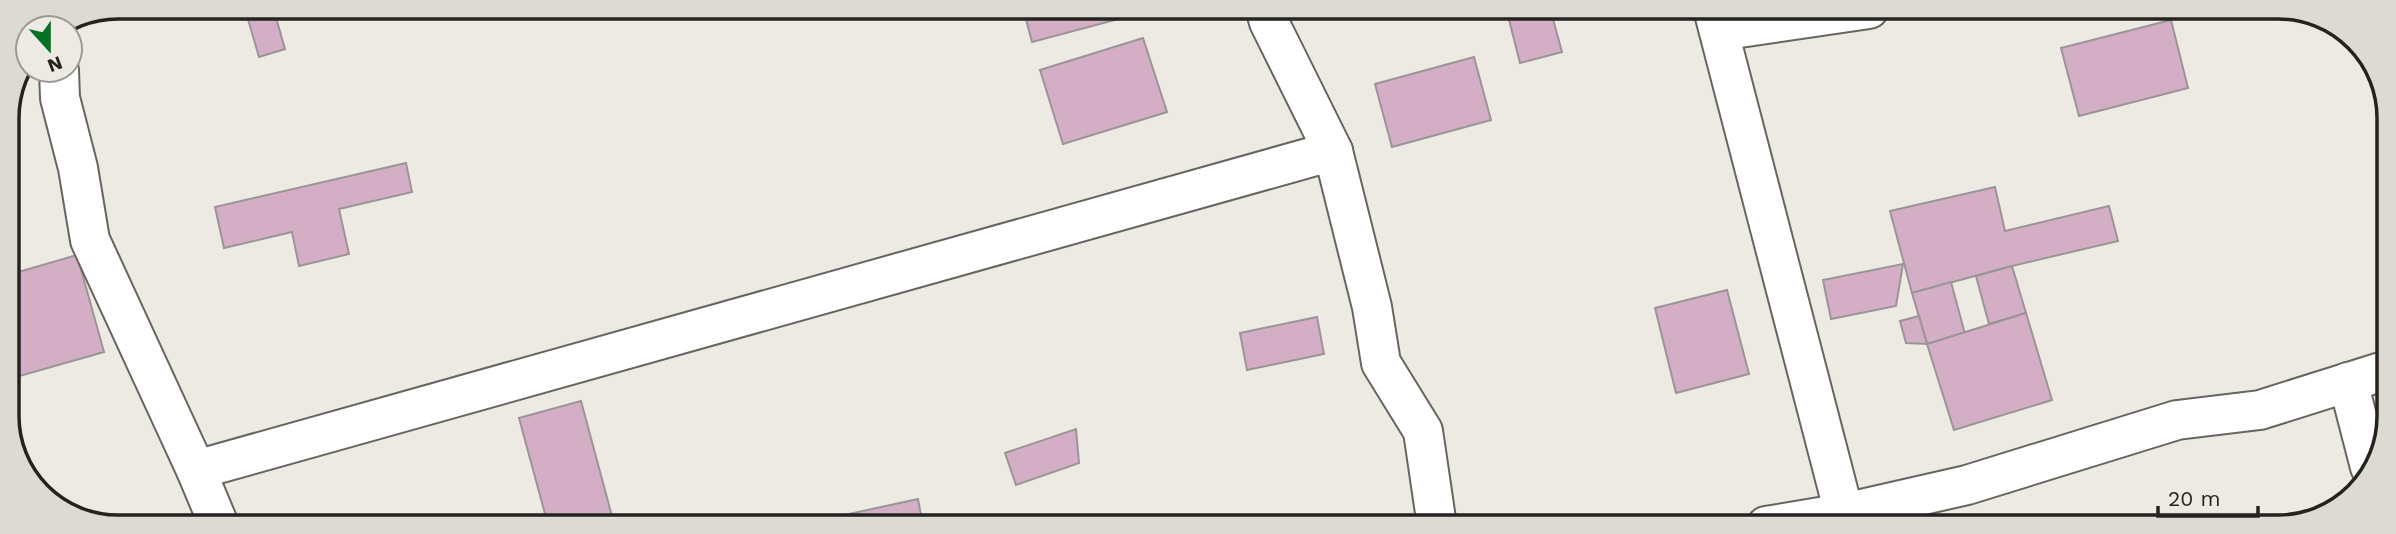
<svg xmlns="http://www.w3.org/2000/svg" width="2396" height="534" font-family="'Work Sans',sans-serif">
<rect width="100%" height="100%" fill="#edeae3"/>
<g fill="#d4aec5" stroke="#9b9498" stroke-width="2">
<path d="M252,7h21l12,42 -26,8 -14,-48z"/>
<path d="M1023,8h119l3,4 -113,30z"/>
<path d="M1506,8h44l12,44 -42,11z"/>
<path d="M2171,20l17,68 -109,28 -18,-68z"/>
<path d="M1143,38l24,74 -104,32 -23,-74z"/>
<path d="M1474,57l17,63 -99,27 -17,-63z"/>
<path d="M406,163l6,29 -73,17 10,45 -50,12 -7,-34 -68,16 -9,-41z"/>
<path d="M1995,187l10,44 104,-25 9,35 -106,25 -100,27 -22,-82z"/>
<path d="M77,255l27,97 -95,27 -1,-104z"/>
<path d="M1903,264l-7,42 -65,13 -8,-39z"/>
<path d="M2012,266l14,47 -37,11 -13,-48z"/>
<path d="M1951,282l14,52 -38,10 -15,-51z"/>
<path d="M1727,290l22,84 -73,19 -21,-85z"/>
<path d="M2026,313l26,87 -98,30 -27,-86z"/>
<path d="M1919,316l8,28 -21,-1 -6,-22z"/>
<path d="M1317,317l7,37 -77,16 -7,-37z"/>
<path d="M581,401l32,119 -22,5h-43l-29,-107z"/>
<path d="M1076,429l3,34 -63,22 -11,-32z"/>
<path d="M918,499l5,27h-124l-1,-1z"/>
</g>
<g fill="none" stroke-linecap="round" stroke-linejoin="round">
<defs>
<g id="minor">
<path d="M1265,8l4,14 64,129 39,156 9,56 42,68 14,95"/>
<path d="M1713,9l131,504"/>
<path d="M1719,31l150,-22"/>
<path d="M59,70l1,28 18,70 12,72 106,230 23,55"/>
<path d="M2348,382l22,85"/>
<path d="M196,470l1137,-319"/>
<path d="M1766,526l78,-13 123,-28 210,-65 83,-10 127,-40"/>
</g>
</defs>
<use href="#minor" stroke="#67655f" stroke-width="42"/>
<use href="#minor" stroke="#fff" stroke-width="38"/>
</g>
<path d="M0 0H2396V534H0ZM118 19H2278A99 99 0 0 1 2377 118V416A99 99 0 0 1 2278 515H118A99 99 0 0 1 19 416V118A99 99 0 0 1 118 19Z" fill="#dddad3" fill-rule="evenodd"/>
<path fill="none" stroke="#242320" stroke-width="3.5" d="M118 19H2278A99 99 0 0 1 2377 118V416A99 99 0 0 1 2278 515H118A99 99 0 0 1 19 416V118A99 99 0 0 1 118 19Z"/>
<g transform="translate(49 49) rotate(159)"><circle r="33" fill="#edeae3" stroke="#9d9a95" stroke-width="2"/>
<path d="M0-5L12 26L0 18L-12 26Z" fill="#057122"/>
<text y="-10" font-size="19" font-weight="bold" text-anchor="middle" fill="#242320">N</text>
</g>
<path d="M2158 506v10h100v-10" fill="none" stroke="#242320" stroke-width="3.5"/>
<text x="2168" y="506" font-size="21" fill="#242320" stroke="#edeae3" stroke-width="5" paint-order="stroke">20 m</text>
</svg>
